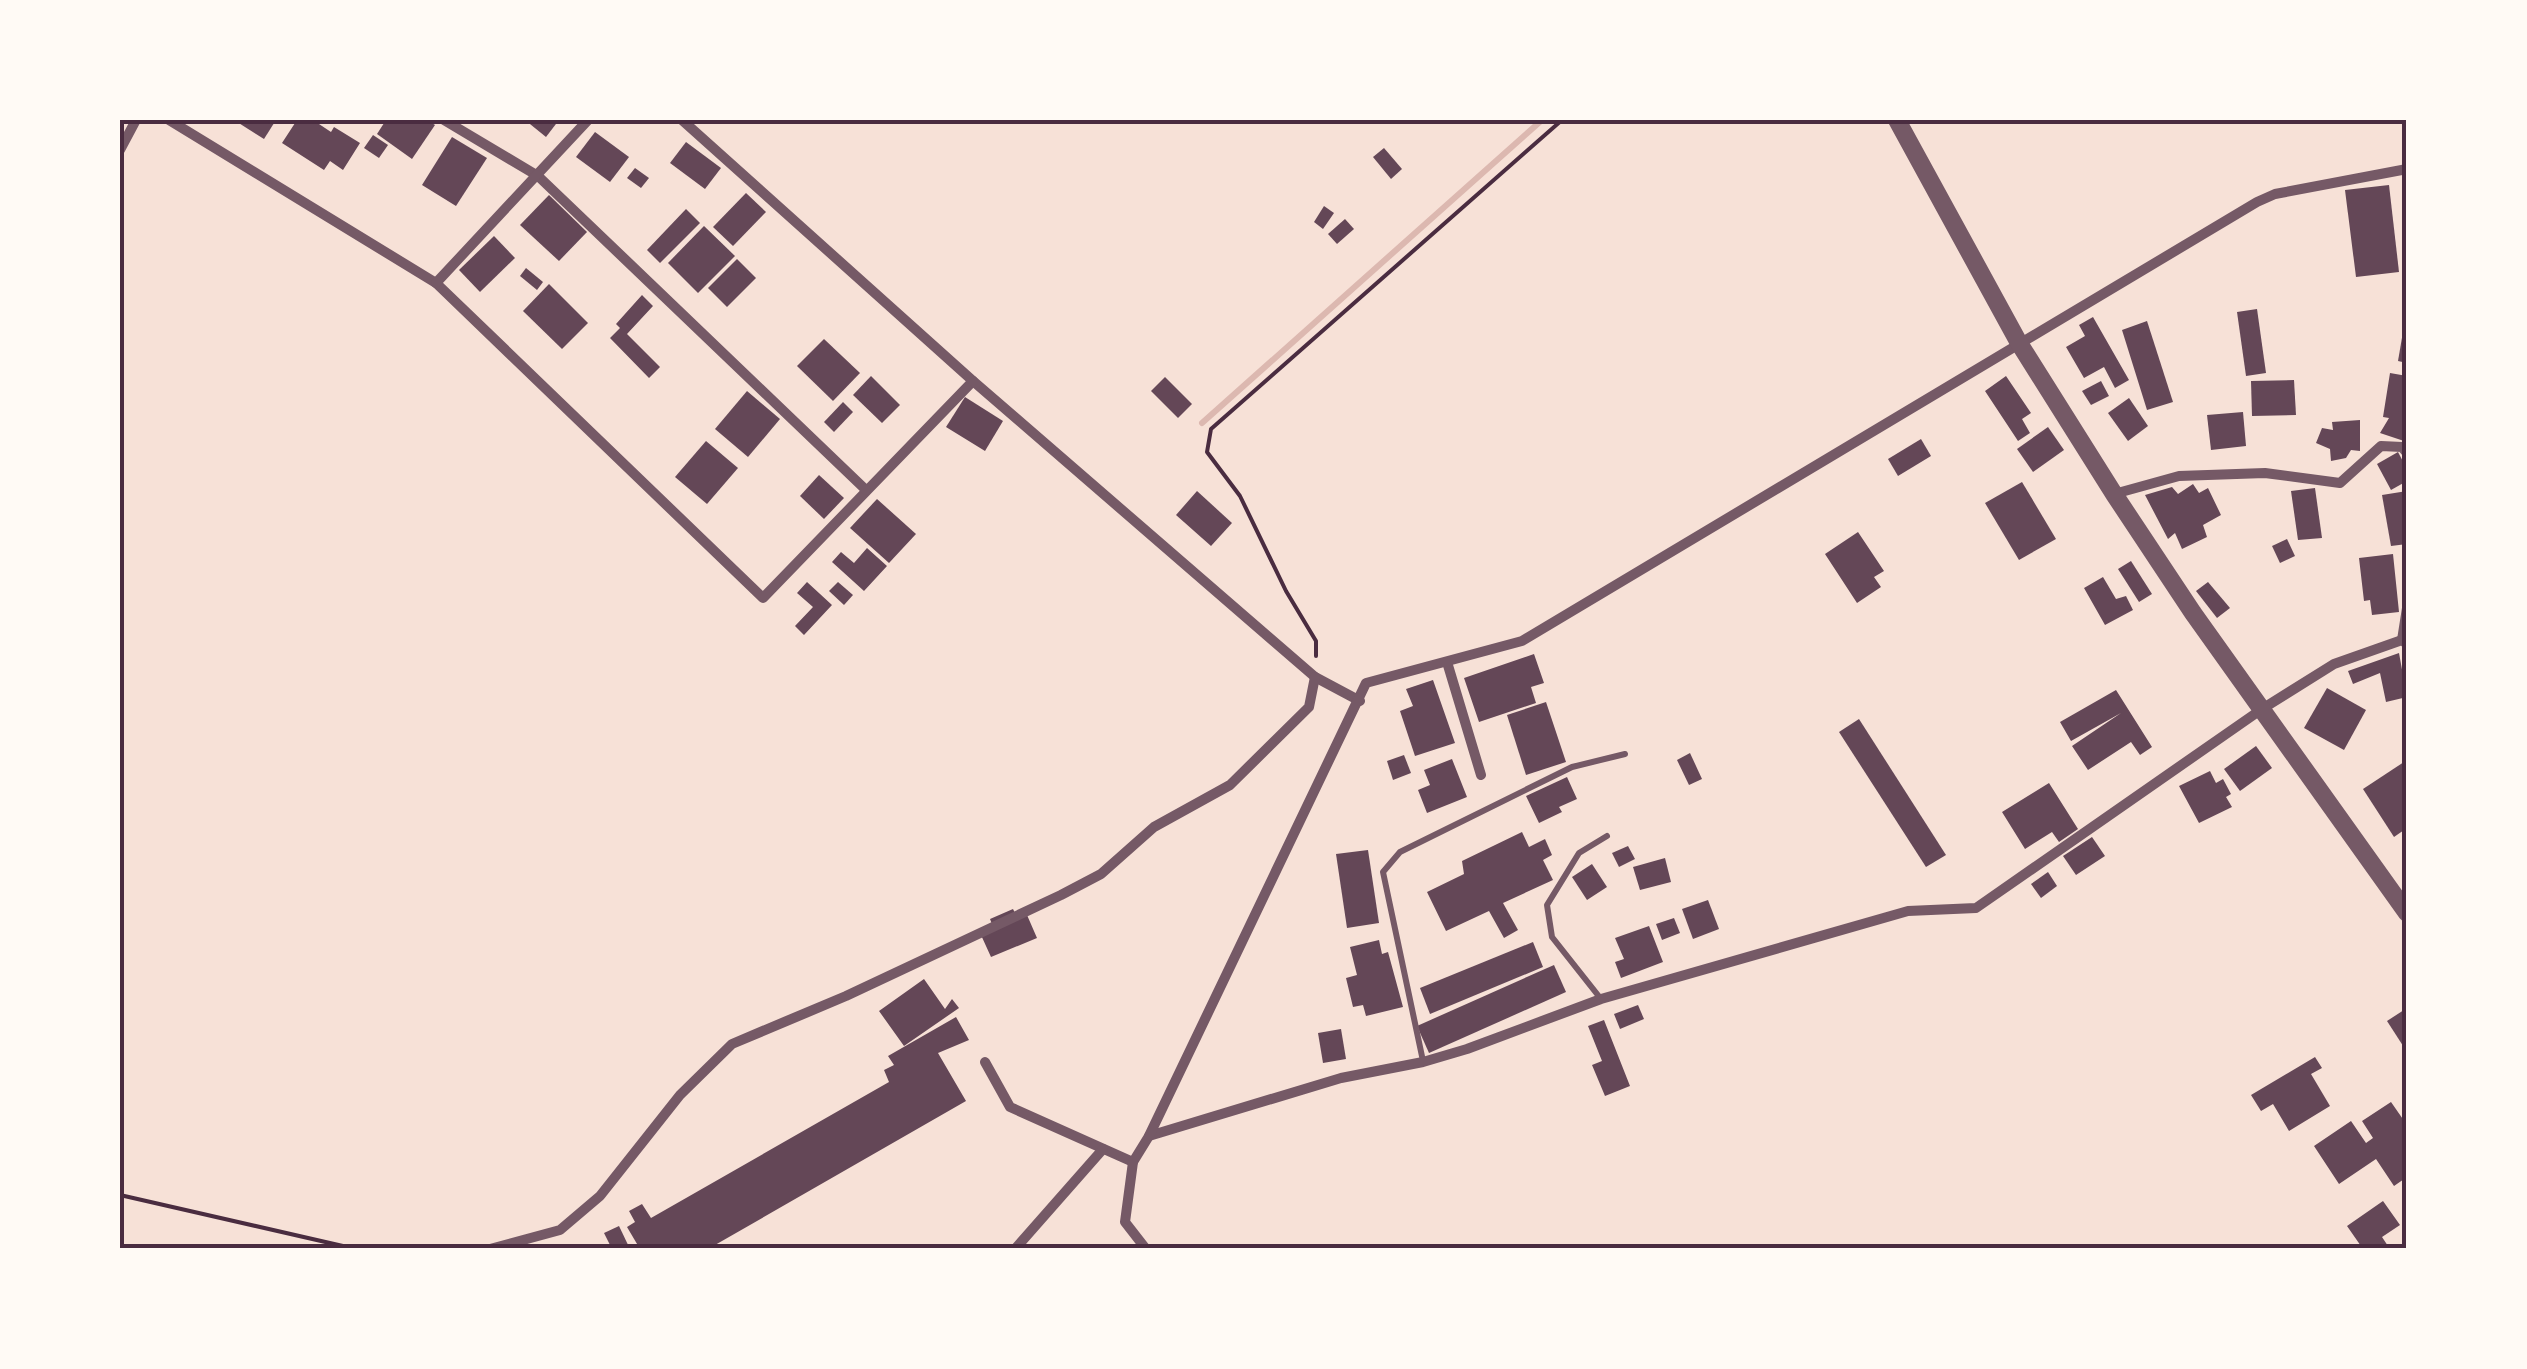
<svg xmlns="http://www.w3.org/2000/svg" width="2527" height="1369" font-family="'Sofia Sans Condensed',sans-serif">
<rect width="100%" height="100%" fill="#f7e1d7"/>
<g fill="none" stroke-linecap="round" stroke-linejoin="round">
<path stroke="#dcb8b0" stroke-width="6" d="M1202,423l340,-303"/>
</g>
<g fill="#644757">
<path d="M234,120h42l-12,19z"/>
<path d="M297,120h16l18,12 3,-5 26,16 -17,27 -13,-9 -6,9 -42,-27z"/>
<path d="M386,120h41l8,5 -23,34 -35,-25z"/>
<path d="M525,120h34l-13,17z"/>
<path d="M595,132l34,25 -19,25 -34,-25z"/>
<path d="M373,135l15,10 -9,13 -15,-10z"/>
<path d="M452,137l35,21 -31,48 -34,-21z"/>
<path d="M686,142l35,26 -16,21 -35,-26z"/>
<path d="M1384,148l18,21 -11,10 -18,-22z"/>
<path d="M635,168l14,10 -8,10 -14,-10z"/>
<path d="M2389,185l10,87 -43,5 -11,-87z"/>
<path d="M746,193l20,19 -33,34 -20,-19z"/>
<path d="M549,195l38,37 -28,29 -39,-36z"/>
<path d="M1324,206l10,7 -11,16 -9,-7z"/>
<path d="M686,209l14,14 -40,40 -13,-13z"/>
<path d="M1345,219l9,10 -17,15 -9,-10z"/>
<path d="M704,226l31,30 -37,37 -30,-30z"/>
<path d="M494,236l21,22 -35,34 -21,-22z"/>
<path d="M737,259l19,19 -29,29 -19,-19z"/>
<path d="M526,268l17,14 -6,8 -17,-14z"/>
<path d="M549,284l39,39 -26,26 -39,-38z"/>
<path d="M642,295l11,11 -26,28 33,33 -11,11 -39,-40 10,-10 -4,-4z"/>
<path d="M2257,309l9,64 -20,3 -9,-64z"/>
<path d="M2093,317l36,63 -14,8 -11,-21 -20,11 -18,-31 19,-11 -6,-11z"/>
<path d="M2405,320h2v43l-9,-2z"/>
<path d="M2147,321l26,81 -26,8 -25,-80z"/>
<path d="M824,339l36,34 -27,28 -36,-35z"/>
<path d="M2390,373l17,3v66l-27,-9 9,-15 -6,-1z"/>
<path d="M871,376l29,29 -18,18 -29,-28z"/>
<path d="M2006,376l25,37 -9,6 8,14 -12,8 -33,-50z"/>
<path d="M1165,377l27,27 -14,14 -27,-27z"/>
<path d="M2294,380l2,35 -44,1 -1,-35z"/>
<path d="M2101,381l8,15 -18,9 -9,-14z"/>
<path d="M747,391l33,28 -32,38 -33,-28z"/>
<path d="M965,397l38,24 -18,30 -39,-24z"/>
<path d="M2129,398l19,28 -20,15 -20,-28z"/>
<path d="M843,402l10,10 -19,20 -10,-10z"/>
<path d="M2243,412l3,34 -35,4 -4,-35z"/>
<path d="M2360,420v31l-9,-1 -5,8 -15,3 -1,-12 -14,-6 6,-15 11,2 -1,-8z"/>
<path d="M2048,427l16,23 -31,22 -16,-23z"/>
<path d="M1921,439l10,17 -33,20 -10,-17z"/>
<path d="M706,441l32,27 -31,36 -32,-27z"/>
<path d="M2398,452l9,17v12l-16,9 -14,-26z"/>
<path d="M819,475l25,23 -20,21 -24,-23z"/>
<path d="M2022,482l34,57 -37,21 -34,-57z"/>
<path d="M2193,484l6,9 9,-5 13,27 -18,10 4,12 -25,12 -7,-16 -7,6 -23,-44 27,-8 6,7z"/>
<path d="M2315,488l7,50 -24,2 -7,-49z"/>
<path d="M1197,491l35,32 -21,23 -35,-31z"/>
<path d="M2407,491v53l-16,2 -9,-51z"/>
<path d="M877,499l39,35 -27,29 -39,-35z"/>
<path d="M1858,532l26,39 -10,6 7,10 -24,16 -32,-49z"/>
<path d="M2287,539l8,17 -15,7 -8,-17z"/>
<path d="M867,548l20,18 -23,25 -32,-29 9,-10 13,11z"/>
<path d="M2393,554l6,58 -27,3 -2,-15 -6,1 -5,-43z"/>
<path d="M2131,561l21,33 -13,8 -21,-33z"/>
<path d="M2103,577l13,22 10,-3 7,14 -28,15 -21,-37z"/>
<path d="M807,582l25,23 -28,30 -9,-9 18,-19 -16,-14z"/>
<path d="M838,582l15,13 -9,10 -15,-14z"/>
<path d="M2208,582l22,26 -13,10 -21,-27z"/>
<path d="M2399,653l8,44 -21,5 -6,-29 -27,11 -5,-13z"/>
<path d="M1534,654l10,29 -13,4 5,16 -57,19 -15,-44z"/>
<path d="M1433,680l22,63 -40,13 -15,-45 13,-5 -7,-17z"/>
<path d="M2327,688l39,22 -22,40 -40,-22z"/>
<path d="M2116,690l36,57 -12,8 -9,-13 -43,28 -16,-24 49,-33 -50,28 -11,-19z"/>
<path d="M1546,702l20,60 -40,13 -19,-60z"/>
<path d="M1859,719l87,136 -20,12 -87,-135z"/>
<path d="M2256,746l16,22 -32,23 -16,-22z"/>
<path d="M1690,753l12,26 -13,6 -12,-25z"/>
<path d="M1404,755l7,18 -18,7 -6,-19z"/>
<path d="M1452,759l15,38 -40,16 -9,-23 12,-5 -6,-15z"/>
<path d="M2407,760v68l-13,9 -31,-48z"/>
<path d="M2210,771l6,12 7,-4 8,15 -5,3 6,10 -33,16 -20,-37z"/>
<path d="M1567,777l10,22 -18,8 3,5 -23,11 -13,-27z"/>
<path d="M2049,783l29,46 -19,13 -7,-10 -27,17 -23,-37z"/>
<path d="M1522,832l7,15 16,-8 7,16 -9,5 10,20 -50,23 15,27 -14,8 -15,-27 -43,20 -19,-39 37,-18 -2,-13z"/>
<path d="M2092,837l13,19 -29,19 -13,-19z"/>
<path d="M1628,846l7,13 -16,8 -7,-14z"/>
<path d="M1368,850l11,73 -32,5 -11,-74z"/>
<path d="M1665,858l6,24 -31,8 -7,-23z"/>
<path d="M1592,864l15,23 -20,13 -15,-23z"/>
<path d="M2048,872l9,14 -16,12 -10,-14z"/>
<path d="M1708,900l11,29 -26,10 -11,-30z"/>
<path d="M1013,909l5,10 9,-4 10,23 -46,19 -10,-22 13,-6 -4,-10z"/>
<path d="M1674,918l6,15 -18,7 -6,-16z"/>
<path d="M1649,926l14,36 -42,16 -6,-16 9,-3 -9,-21z"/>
<path d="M1379,940l3,14 6,-2 15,55 -37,9 -3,-11 -10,2 -7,-29 11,-3 -7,-28z"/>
<path d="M1533,942l10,25 -113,47 -10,-26z"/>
<path d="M1554,965l12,27 -137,61 -12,-27z"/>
<path d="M924,979l21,30 7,-10 7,9 -55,38 -25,-35z"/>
<path d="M1638,1005l6,14 -24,10 -6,-15z"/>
<path d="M2407,1008v44l-20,-31z"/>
<path d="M956,1017l13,23 -31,13 28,48 -258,148h-68l-13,-22 8,-5 -6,-11 13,-7 9,14 238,-136 -5,-12 10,-5 -6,-9z"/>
<path d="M1604,1020l26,66 -25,10 -13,-31 10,-4 -14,-35z"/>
<path d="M1341,1029l5,30 -23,4 -5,-30z"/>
<path d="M2315,1057l7,11 -11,6 19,32 -41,25 -16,-27 -12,7 -10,-16z"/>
<path d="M2391,1102l16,23v52l-13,9 -18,-27 -37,25 -25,-38 37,-25 15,22 7,-5 -11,-17z"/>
<path d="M2383,1201l17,24 -18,12 6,9 -5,3h-20l-16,-23z"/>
<path d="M619,1226l11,23h-18l-8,-16z"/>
</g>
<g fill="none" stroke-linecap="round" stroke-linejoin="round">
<g stroke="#4a2c40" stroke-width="4">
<path d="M1316,656v-15l-30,-50 -46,-95 -33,-44 4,-23 351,-309"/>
<path d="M120,1195l236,54"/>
</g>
<g stroke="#755966" stroke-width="6">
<path d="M1601,999l-49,-62 -5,-32 32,-52 28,-17"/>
<path d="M1423,1061l-40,-189 17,-20 172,-85 53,-13"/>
</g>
<g stroke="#755966" stroke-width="10">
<path d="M169,120l267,163 327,315 210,-217"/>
<path d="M444,120l94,56 328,314"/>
<path d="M682,120l291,261 342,296 45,24"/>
<path d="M120,150l16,-30"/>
<path d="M436,283l152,-163"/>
<path d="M2114,494l65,-18 86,-3 75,10 41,-37 21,1 5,6"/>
<path d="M2402,640l5,-32"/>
<path d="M1447,662l34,113"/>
<path d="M985,1062l25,45 123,55"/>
<path d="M1149,1136l192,-58 82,-16 44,-13 134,-50 307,-88 68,-3 286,-199 72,-45 68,-24 5,4"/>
<path d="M490,1249l70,-19 40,-34 80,-101 52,-51 114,-48 215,-101 40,-21 53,-47 76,-42 79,-78 6,-30"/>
<path d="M1015,1249l88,-100"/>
<path d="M1146,1249l-21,-27 8,-60 16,-26 217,-453 156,-42 735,-439 18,-8 132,-25"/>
</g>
<path stroke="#755966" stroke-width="18" d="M1897,120l122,223 95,151 79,119 214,300"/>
</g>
<rect width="2527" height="1369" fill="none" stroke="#fffaf5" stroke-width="245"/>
<rect x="122" y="122" width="2282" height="1124" fill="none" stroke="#4a2c40" stroke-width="4"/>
</svg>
